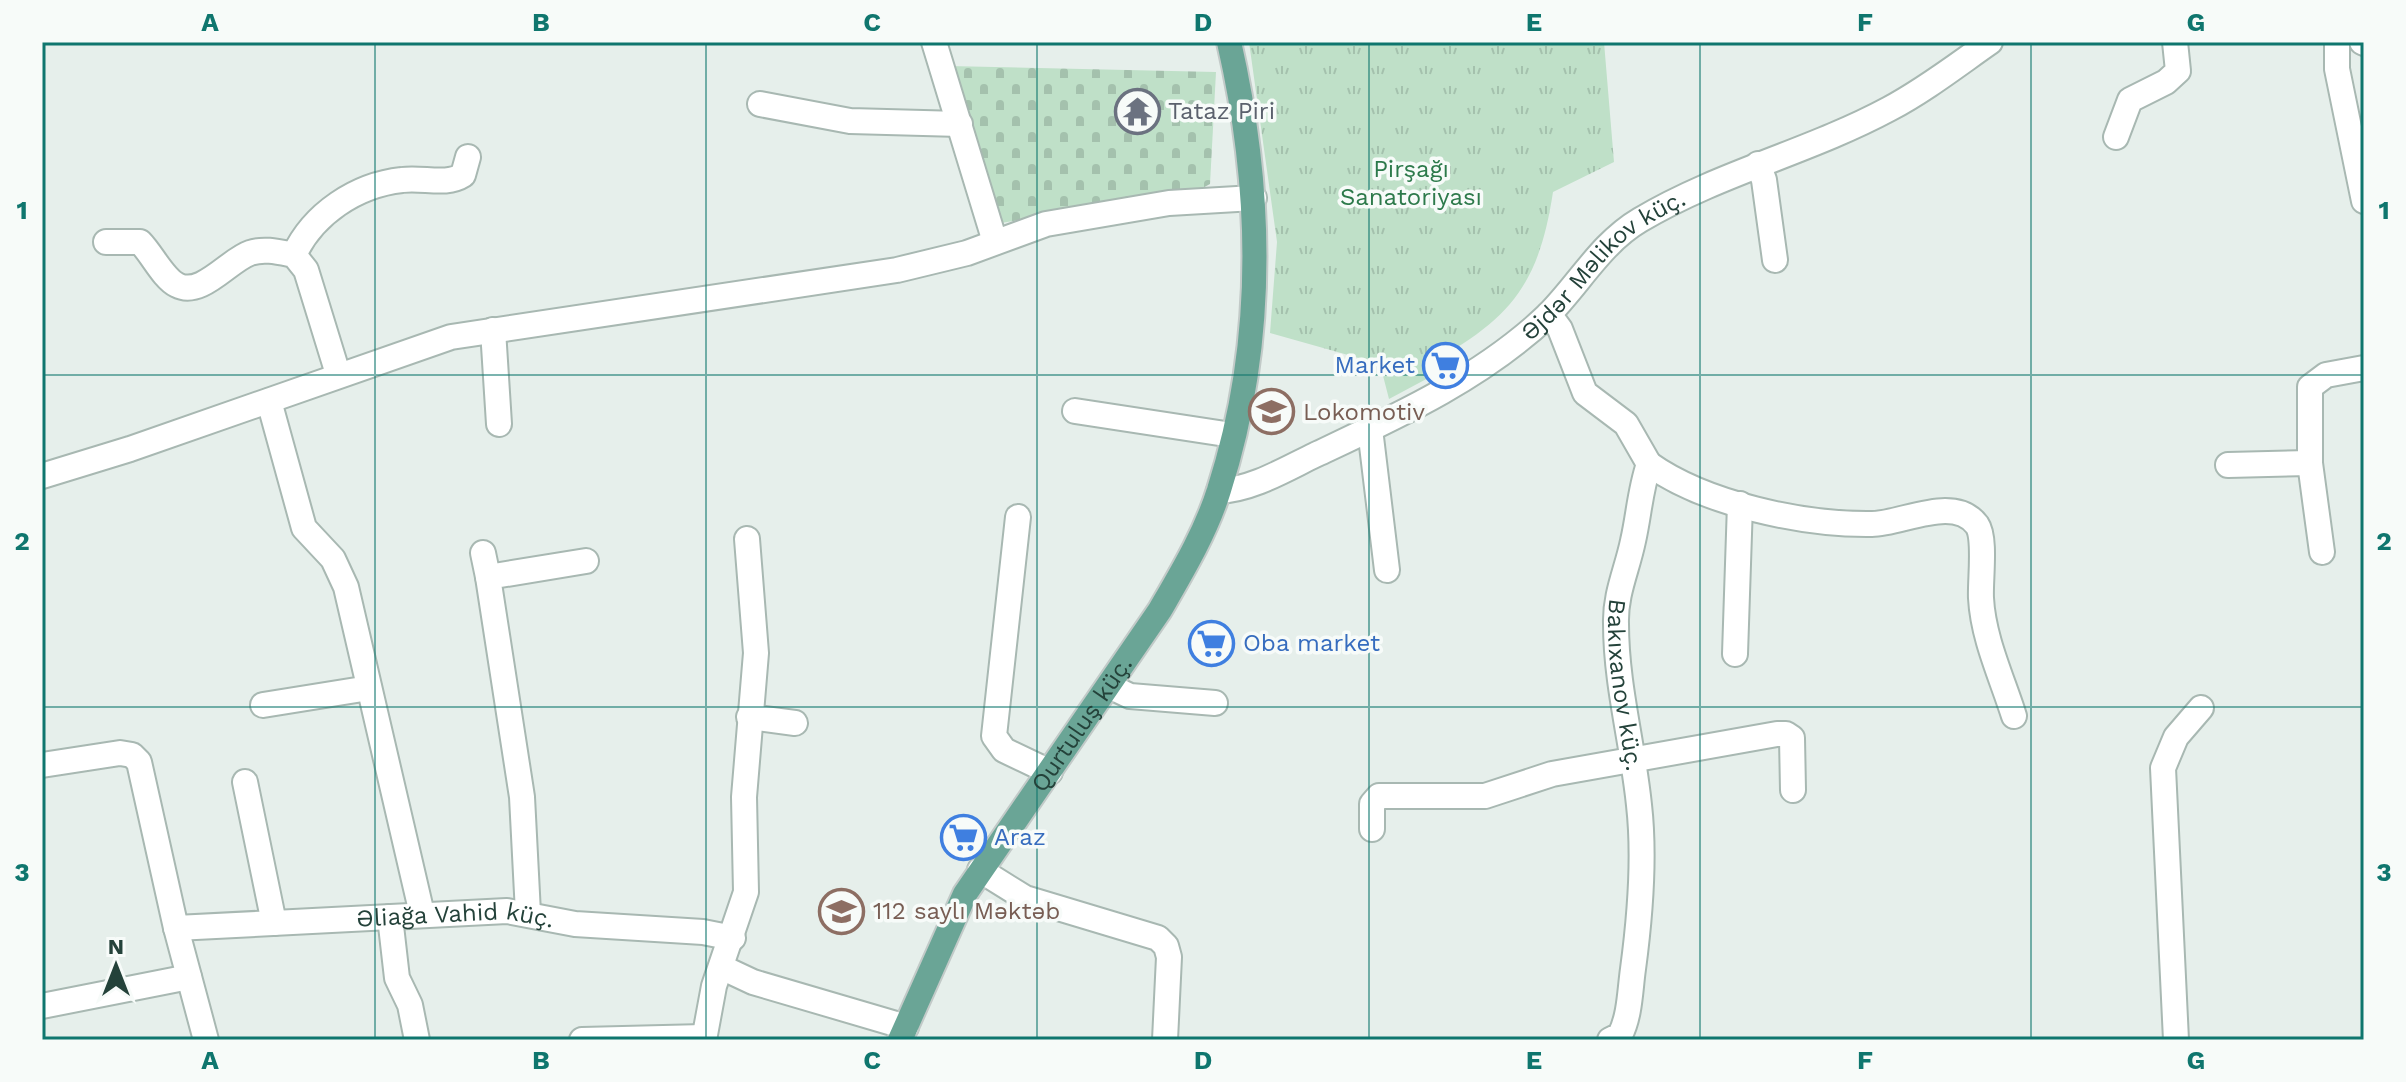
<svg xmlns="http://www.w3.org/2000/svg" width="2406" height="1082" font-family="'Work Sans',sans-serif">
<defs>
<pattern id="grass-tufts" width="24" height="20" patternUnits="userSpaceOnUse" patternTransform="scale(2)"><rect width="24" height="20" fill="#bfe0c8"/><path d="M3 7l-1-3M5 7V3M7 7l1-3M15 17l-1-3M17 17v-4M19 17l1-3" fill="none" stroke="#a4c1ad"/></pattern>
<pattern id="cemetery-stones" width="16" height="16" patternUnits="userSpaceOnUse" patternTransform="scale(2)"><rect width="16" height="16" fill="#bfe0c8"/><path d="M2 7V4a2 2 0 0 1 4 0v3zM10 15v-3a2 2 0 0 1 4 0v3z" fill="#a4c1ad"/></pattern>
</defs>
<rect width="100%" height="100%" fill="#e6efeb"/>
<path fill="url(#grass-tufts)" d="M1249,42h355l10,120 -61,30c-14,92 -42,127 -123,171l2,13 -43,23 -9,-35 -110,-31 7,-91z"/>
<path fill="url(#cemetery-stones)" d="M948,66l268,6 -6,112 -13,7 -196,32z"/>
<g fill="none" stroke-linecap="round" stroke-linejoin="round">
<defs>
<g id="minor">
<path d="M934,42l61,200"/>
<path d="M2337,42v27l27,132"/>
<path d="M2362,42l2,1"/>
<path d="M760,104l90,17 110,3"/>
<path d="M2116,137l14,-37 36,-18 12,-11 -3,-29"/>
<path d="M1758,164l6,16 11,80"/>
<path d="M106,242h34c12,12 23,36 37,43 24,13 52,-25 73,-32 14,-5 29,-1 44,2l12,15 32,104"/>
<path d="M294,255c19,-41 62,-70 108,-75 21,-3 44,6 61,-5l5,-18"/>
<path id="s1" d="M1549,314l11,15 25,64 41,31 23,40c-9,26 -10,51 -16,77 -6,29 -18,53 -17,83 0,61 17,121 23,181 6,53 1,112 -6,164 -3,21 -3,47 -13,66l-10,5"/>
<path d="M493,330l6,94"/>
<path d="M269,401l35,127 29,31 13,28 76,327"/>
<path d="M1075,411l157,24"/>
<path d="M1370,429l17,141"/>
<path d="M1649,464c56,40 154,61 223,60 30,0 82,-30 105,1 9,13 3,56 4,73 2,40 21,80 33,118"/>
<path d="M2228,465l82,-2"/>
<path d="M42,476l88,-27 321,-112 446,-67 70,-17 79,-29 123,-21 85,-5"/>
<path id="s2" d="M1219,491c34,-2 65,-21 96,-36 81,-38 167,-77 233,-140 31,-31 53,-72 92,-95 79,-47 169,-68 249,-111 36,-19 68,-44 101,-67"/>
<path d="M1018,517l-24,219 10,14 46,22"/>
<path d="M2322,552l-12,-89v-76l16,-12 38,-7"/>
<path d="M483,553l5,24"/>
<path d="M1735,654l5,-150"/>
<path d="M1109,686l21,10 85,7"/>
<path d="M263,705l106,-17"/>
<path d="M749,717l46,6"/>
<path d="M42,765l78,-12 12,2 7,7 37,166 30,112"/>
<path d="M245,782l29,141"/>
<path d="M1372,829v-25l7,-8h106l67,-22 225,-40h9l6,4 1,52"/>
<path d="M980,870l45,28 133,40 8,8 3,11 -4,83"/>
<path d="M528,913l-6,-116 -34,-220 98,-16"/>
<path d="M390,917l7,61 13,27 7,35"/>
<path id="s3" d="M176,928l331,-17 68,13 128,8 30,6"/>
<path d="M721,967l32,15 153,45"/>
<path d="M42,1006l147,-29"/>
<path d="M582,1040l122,-3"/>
<path d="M704,1040l10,-54 32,-94 -2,-95 12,-144 -9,-114"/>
<path d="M2176,1040l-13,-272 13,-31 25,-29"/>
</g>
<g id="major">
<path id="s4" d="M900,1040l65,-146 195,-284c22,-38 46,-78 59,-120 47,-147 44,-299 10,-448"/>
</g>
</defs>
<use href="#minor" stroke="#a8b8b2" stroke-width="28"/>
<use href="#major" stroke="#c2cac8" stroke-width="28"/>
<use href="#minor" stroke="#fff" stroke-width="24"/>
<use href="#major" stroke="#6aa596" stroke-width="24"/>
</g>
<path fill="none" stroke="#0f766e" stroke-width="2" stroke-opacity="0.55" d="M375,42v998M706,42v998M1037,42v998M1369,42v998M1700,42v998M2031,42v998M42,375h2322M42,707h2322"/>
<defs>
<symbol id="temple-ring" viewBox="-11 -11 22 22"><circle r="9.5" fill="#f7fbf9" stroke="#6b7280" stroke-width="1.5"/><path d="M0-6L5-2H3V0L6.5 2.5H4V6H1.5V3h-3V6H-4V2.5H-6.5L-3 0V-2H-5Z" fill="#6b7280"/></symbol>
<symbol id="supermarket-ring" viewBox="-11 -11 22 22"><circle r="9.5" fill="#f7fbf9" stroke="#3f7fe0" stroke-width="1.5"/><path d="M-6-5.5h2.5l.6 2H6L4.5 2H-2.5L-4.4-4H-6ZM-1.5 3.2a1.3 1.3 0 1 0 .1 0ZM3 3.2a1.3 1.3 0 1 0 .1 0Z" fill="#3f7fe0"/></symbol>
<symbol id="university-ring" viewBox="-11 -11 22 22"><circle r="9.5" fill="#f7fbf9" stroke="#8d6e63" stroke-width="1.5"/><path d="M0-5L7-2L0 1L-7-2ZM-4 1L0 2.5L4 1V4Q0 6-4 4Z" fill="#8d6e63"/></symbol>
<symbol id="school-ring" viewBox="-11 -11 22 22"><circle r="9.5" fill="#f7fbf9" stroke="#8d6e63" stroke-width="1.5"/><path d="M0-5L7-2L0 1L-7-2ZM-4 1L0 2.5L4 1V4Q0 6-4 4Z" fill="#8d6e63"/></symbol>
</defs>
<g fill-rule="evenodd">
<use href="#temple-ring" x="1112" y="86" width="51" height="51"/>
<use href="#supermarket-ring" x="1420" y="340" width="51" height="51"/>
<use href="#university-ring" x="1246" y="386" width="51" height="51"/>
<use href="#supermarket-ring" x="1186" y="618" width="51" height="51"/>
<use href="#supermarket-ring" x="938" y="812" width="51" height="51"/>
<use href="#school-ring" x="816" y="886" width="51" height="51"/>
</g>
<g text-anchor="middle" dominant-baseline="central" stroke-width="7" stroke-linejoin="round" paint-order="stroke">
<g font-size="24" fill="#5b616d" stroke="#f7fbf9" text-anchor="start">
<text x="1168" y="111">Tataz Piri</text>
</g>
<g font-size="24" fill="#2d7a4b" stroke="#f7fbf9">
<text x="1411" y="169">Pirşağı<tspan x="1411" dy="28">Sanatoriyası</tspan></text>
</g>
<g font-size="24" fill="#24423a" stroke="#f7fbf9">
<text stroke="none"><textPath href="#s2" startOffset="452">Əjdər Məlikov küç.</textPath></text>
<text stroke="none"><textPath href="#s1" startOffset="410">Bakıxanov küç.</textPath></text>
<text stroke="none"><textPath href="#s4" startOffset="366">Qurtuluş küç.</textPath></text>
<text stroke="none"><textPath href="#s3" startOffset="280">Əliağa Vahid küç.</textPath></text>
</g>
<g font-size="24" fill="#366cbe" stroke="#f7fbf9" text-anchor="start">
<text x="1415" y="365" text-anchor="end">Market</text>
<text x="1243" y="643">Oba market</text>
<text x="994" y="837">Araz</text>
</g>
<g font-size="24" fill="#785e54" stroke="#f7fbf9" text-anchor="start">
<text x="1303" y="412">Lokomotiv</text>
<text x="873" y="911">112 saylı Məktəb</text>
</g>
</g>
<rect width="2406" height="1082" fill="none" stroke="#f7fbf9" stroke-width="88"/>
<g transform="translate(116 966)" stroke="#f7fbf9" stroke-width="6" paint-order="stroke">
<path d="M0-6L14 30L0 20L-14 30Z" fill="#24423a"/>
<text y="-12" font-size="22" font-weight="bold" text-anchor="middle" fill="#24423a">N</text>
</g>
<rect x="44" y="44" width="2318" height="994" fill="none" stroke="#0f766e" stroke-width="3"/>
<g font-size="26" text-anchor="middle" font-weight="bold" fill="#0f766e">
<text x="210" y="31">A</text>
<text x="541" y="31">B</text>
<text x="872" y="31">C</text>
<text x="1203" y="31">D</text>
<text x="1534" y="31">E</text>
<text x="1865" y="31">F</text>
<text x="2196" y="31">G</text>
<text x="22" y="219">1</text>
<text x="2384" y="219">1</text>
<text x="22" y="550">2</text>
<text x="2384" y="550">2</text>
<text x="22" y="881">3</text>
<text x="2384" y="881">3</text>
<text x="210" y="1069">A</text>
<text x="541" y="1069">B</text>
<text x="872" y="1069">C</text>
<text x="1203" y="1069">D</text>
<text x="1534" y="1069">E</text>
<text x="1865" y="1069">F</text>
<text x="2196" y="1069">G</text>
</g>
</svg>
